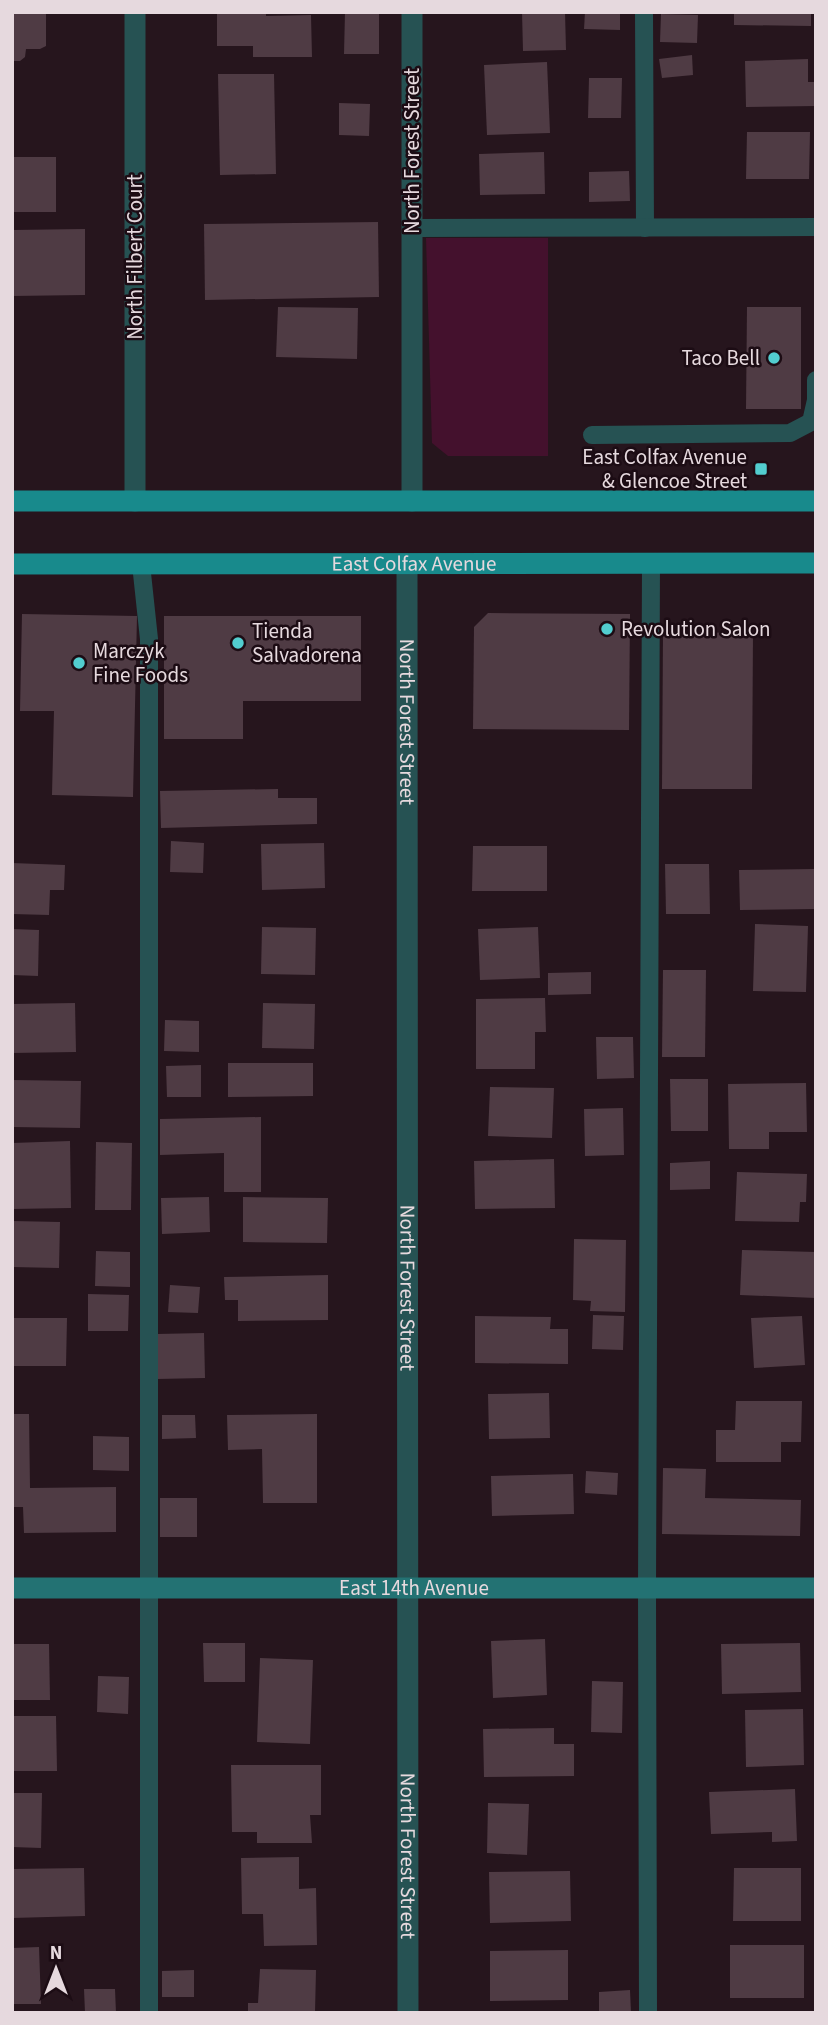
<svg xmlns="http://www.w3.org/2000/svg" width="828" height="2025" font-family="'Source Sans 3',sans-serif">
<rect width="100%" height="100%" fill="#26151d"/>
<path fill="#44112d" d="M426,238h122v218h-100l-16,-13z"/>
<g fill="#4f3b44">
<path d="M12,12h34v34l-6,3h-14l-1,8 -5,4h-8z"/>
<path d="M217,12h49v4l45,-1 1,42h-59v-11h-36z"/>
<path d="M345,12h34v42h-35z"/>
<path d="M522,12h43l1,38 -43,1z"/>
<path d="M585,12h35v18l-36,-1z"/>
<path d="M734,12h77v14l-77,-1z"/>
<path d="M661,14l37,1 -1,28 -37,-1z"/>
<path d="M692,55l1,20 -31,3 -3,-19z"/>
<path d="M808,59v23h8v24l-70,1 -1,-46z"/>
<path d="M547,62l3,71 -63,2 -3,-70z"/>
<path d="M218,74h56l2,100 -56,1z"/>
<path d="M589,78h33l-1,40h-33z"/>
<path d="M339,103l31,1 -1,32 -30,-1z"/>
<path d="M747,132h63l-1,47h-63z"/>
<path d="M544,152l1,42 -65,1 -1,-41z"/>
<rect x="12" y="157" width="44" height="55"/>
<path d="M629,171l1,30 -41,1v-30z"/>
<path d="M378,222l1,75 -174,3 -1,-76z"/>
<path d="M85,229v66l-73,1v-66z"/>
<path d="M278,307l80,1 -1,51 -81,-2z"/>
<path d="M747,307h54v102h-55z"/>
<path d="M488,613l142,1 -1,116 -156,-1 1,-102z"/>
<path d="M22,614l115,2 -4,181 -81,-2 2,-84h-34z"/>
<path d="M164,616h197v85h-118v38h-79z"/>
<path d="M663,632l90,1 -1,156h-90z"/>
<path d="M278,789v9h39v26l-156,4 -1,-37z"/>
<path d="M171,841l33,2 -1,30 -33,-1z"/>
<path d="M324,843l1,45 -63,2 -1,-46z"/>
<path d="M473,846h74v45h-75z"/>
<path d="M12,863l53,2 -1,25h-14l-1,25 -37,-1z"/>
<path d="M665,864h44l1,50h-44z"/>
<path d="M814,869v40l-74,1 -1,-40z"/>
<path d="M755,924l53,2 -2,66 -53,-1z"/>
<path d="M262,927l54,1 -1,47 -54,-1z"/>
<path d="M538,927l2,51 -60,2 -2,-51z"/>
<path d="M12,929l27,1 -1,46 -26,-1z"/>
<path d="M663,970h43l-1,87h-43z"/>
<path d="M591,972v22l-43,1v-22z"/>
<path d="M545,998l1,34h-11v37h-59v-70z"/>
<path d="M75,1003l1,49 -64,1v-49z"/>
<path d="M263,1003l52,1 -1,45 -52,-1z"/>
<path d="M165,1020l34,1v31l-35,-1z"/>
<path d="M596,1037h37l1,41 -37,1z"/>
<path d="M228,1063h85v33l-85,1z"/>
<path d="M201,1065v32h-34l-1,-31z"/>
<path d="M670,1079h38v52h-37z"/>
<path d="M12,1080l69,1 -1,47 -68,-1z"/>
<path d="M806,1083l1,49h-38v17h-40l-1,-65z"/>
<path d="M490,1087l64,1 -2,50 -64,-2z"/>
<path d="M623,1108l1,47 -39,1 -1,-47z"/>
<path d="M261,1117v75h-37v-39l-64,2v-36z"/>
<path d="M70,1141l1,67 -59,1v-66z"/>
<path d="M96,1142l36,1 -1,67h-36z"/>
<path d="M554,1159l1,49 -80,1 -1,-48z"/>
<path d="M710,1161v28l-40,1v-27z"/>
<path d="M737,1172l70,2 -1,28h-6l-1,20 -64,-1z"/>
<path d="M209,1197l1,35 -48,2 -1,-36z"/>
<path d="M243,1197l85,1 -1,45 -84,-1z"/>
<path d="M12,1221l48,1 -1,46 -47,-1z"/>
<path d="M574,1239l52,1 -1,72 -35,-1 1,-10 -18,-1z"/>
<path d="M742,1250l74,2v46l-76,-3z"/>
<path d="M96,1251l34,1v35l-35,-1z"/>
<path d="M328,1275v45l-90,1v-21h-13l-1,-23z"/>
<path d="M170,1285l30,2 -2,26 -30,-1z"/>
<path d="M88,1294l41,1 -1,36h-40z"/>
<path d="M593,1315l31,1 -1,34 -31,-1z"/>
<path d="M475,1316l76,1 -1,12h18v35l-93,-1z"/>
<path d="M802,1316l3,49 -51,3 -3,-50z"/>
<path d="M12,1318h55l-1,48h-54z"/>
<path d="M204,1333l1,45 -48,1v-45z"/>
<path d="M549,1393l1,45 -61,1 -1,-45z"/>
<path d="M736,1401h66l-1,41h-20v20h-65v-32h19z"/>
<path d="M12,1414h17l1,74 86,-1v45l-92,1 -1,-26h-11z"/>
<path d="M317,1414v89h-54l-1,-54 -34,1 -1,-35z"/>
<path d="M162,1415h33l1,23 -34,1z"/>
<path d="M93,1436l36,1v34l-36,-1z"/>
<path d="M663,1468l43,1 -1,29 96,2 -1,36 -138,-2z"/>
<path d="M586,1471l32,2 -1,22 -32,-2z"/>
<path d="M573,1474l1,40 -82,2 -1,-40z"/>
<rect x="160" y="1498" width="37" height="39"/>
<path d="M545,1639l2,56 -54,3 -2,-57z"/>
<path d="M203,1643h42v39h-41z"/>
<path d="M800,1643l1,49 -79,2 -1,-50z"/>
<path d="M12,1644h37l1,56h-38z"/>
<path d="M260,1658l53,2 -3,84 -53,-2z"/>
<path d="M98,1676l31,1 -1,37 -31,-2z"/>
<path d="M592,1681l31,1 -1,51 -31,-1z"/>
<path d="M803,1709l1,56 -58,2 -1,-57z"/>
<path d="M12,1716h44l1,55h-45z"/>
<path d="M554,1728v16h20v32l-90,1 -1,-48z"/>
<path d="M231,1765h90v50h-11l2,28h-55v-11h-25z"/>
<path d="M795,1789l2,52 -25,1v-10l-61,2 -2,-42z"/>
<path d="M12,1793h30l-1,55 -29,-1z"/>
<path d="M488,1803l41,1 -2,51 -40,-2z"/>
<path d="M299,1857v32l17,-1 1,57 -53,1 -1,-32h-21l-1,-56z"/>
<path d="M84,1868l1,48 -73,2v-49z"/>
<path d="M734,1868h67v53h-68z"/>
<path d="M570,1871l1,50 -81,2 -1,-51z"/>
<rect x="730" y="1945" width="74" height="53"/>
<path d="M39,1947l2,57h-29v-56z"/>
<path d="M568,1950v50l-78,1v-50z"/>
<path d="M260,1969l56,1 -1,43h-67v-10h10z"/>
<path d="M194,1970v27h-32v-26z"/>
<path d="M84,1989h31l1,24h-31z"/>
<path d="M630,1990l1,23h-32v-21z"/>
</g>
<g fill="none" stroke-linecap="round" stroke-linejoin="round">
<g stroke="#265253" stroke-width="18">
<path d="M644,12l1,216"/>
<path d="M412,228l404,-1"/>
<path d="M592,435l198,-2 21,-11 5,-22v-20"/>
<path d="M141,564l8,75v1374"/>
<path d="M648,2013l-1,-424 4,-1027"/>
</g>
<g stroke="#265253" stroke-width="21">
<path d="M135,12v489"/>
<path d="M412,501v-489"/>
<path id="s1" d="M407,564l1,1449"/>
</g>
<path stroke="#237273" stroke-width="21" id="s2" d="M12,1588h804"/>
<g stroke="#188a8c" stroke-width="21">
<path d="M12,501h804"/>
<path id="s3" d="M12,564l804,-1"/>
</g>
</g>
<g fill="#52cdcf" stroke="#1c0c14" stroke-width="2.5">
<circle cx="774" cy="358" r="7"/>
<rect x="754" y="462" width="14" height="14" rx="3.5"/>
<circle cx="607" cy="629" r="7"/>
<circle cx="238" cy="643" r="7"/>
<circle cx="79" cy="663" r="7"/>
</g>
<g text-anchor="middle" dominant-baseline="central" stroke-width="5" stroke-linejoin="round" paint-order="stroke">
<g font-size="21" fill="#e6d9de" stroke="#1c0c14">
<text transform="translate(412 151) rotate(-90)">North Forest Street</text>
<text transform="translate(135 257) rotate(-90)">North Filbert Court</text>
<text stroke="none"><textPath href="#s3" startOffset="402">East Colfax Avenue</textPath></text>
<text stroke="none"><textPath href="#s1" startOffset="158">North Forest Street</textPath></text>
<text stroke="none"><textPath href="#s1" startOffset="724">North Forest Street</textPath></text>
<text stroke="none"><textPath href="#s2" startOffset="402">East 14th Avenue</textPath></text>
<text stroke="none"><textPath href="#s1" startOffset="1292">North Forest Street</textPath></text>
</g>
<g font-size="21" fill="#e6d9de" stroke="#1c0c14" text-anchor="start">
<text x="760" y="358" text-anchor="end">Taco Bell</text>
<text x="747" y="457" text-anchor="end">East Colfax Avenue<tspan x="747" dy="24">&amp; Glencoe Street</tspan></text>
<text x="621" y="629">Revolution Salon</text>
<text x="252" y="631">Tienda<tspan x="252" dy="24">Salvadorena</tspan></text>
<text x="93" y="651">Marczyk<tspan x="93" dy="24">Fine Foods</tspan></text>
</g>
</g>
<rect width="828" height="2025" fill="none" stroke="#e6d9de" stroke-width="28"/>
<g transform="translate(56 1969)" stroke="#1c0c14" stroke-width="5" paint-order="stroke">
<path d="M0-5L12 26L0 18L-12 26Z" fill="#e6d9de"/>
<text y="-10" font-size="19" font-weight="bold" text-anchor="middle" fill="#e6d9de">N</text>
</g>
</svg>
